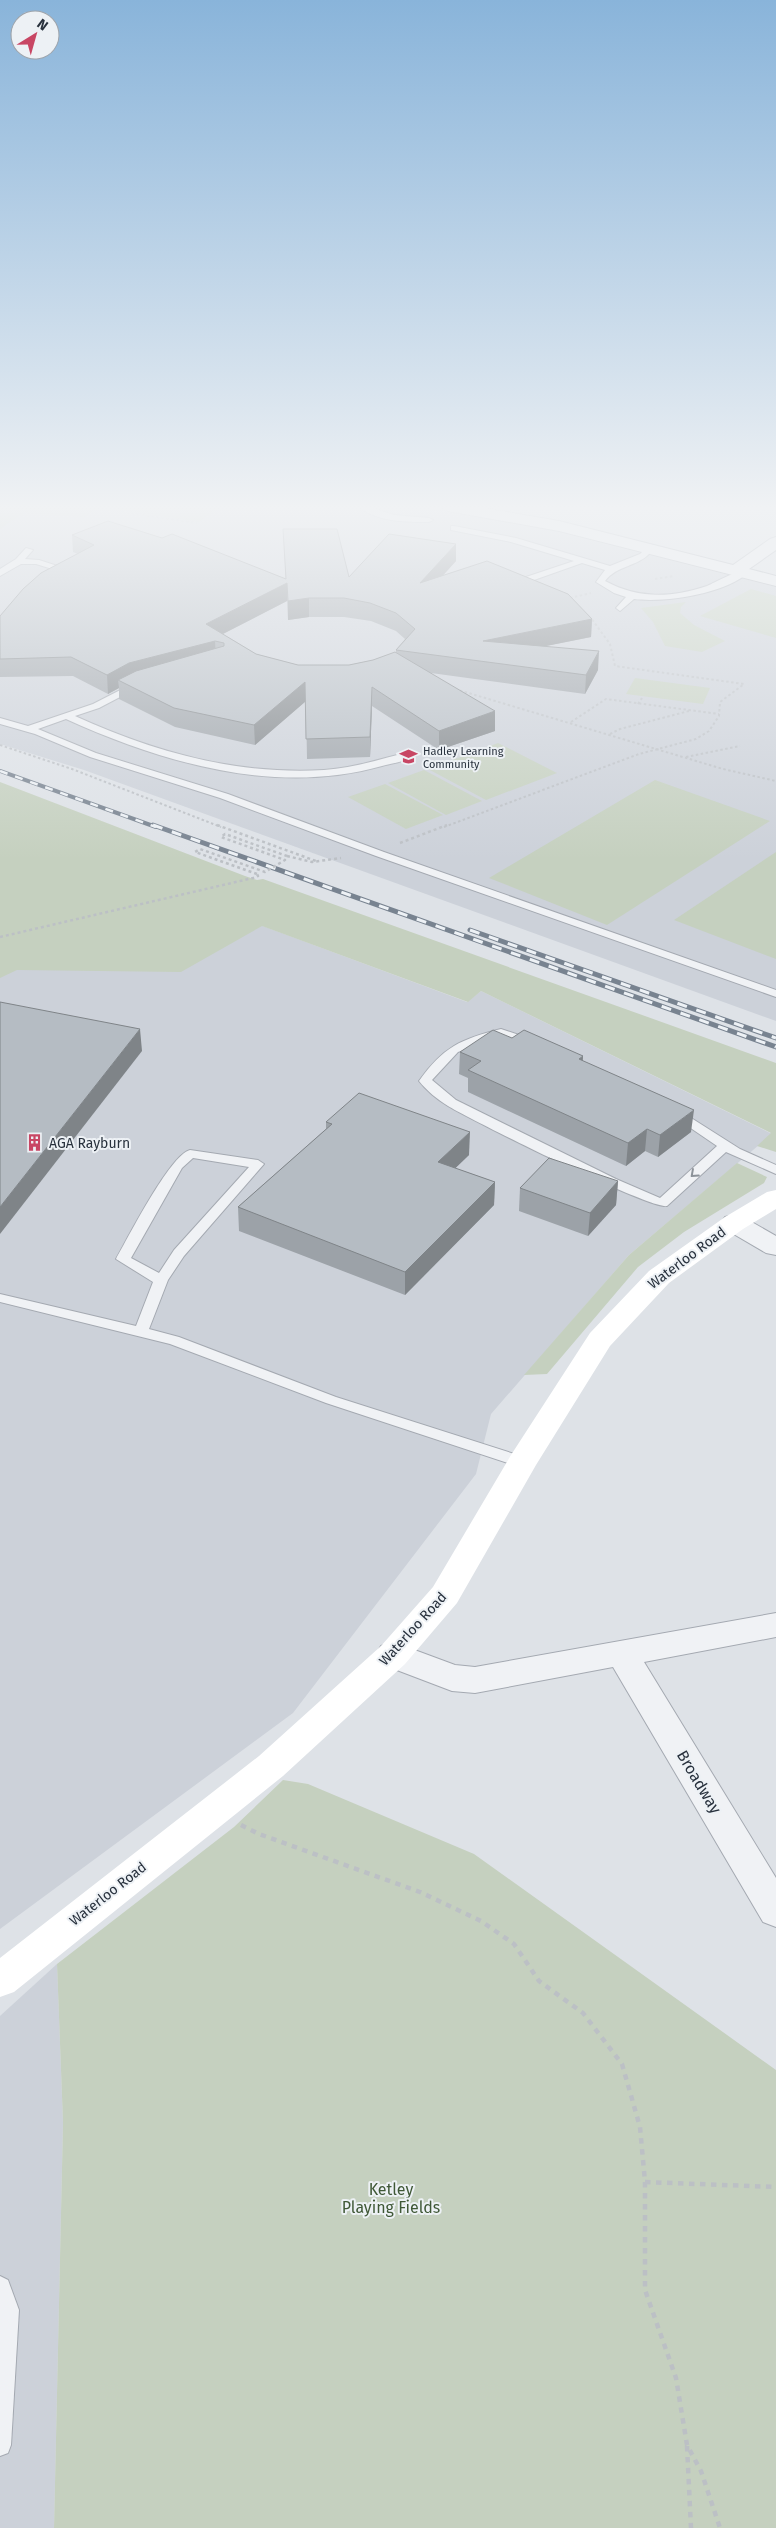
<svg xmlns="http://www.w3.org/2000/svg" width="776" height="2528" font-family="'Fira Sans',sans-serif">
<rect width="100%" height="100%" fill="#dee2e7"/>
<g fill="#ccd1d9">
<path d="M0,506h420l134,25 222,56v434l-692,-251 -84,-26z"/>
<path d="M185,897l282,105 14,-11 291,143 -143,121 -138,159 -15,60 -183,239 -293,216v-983z"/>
<path d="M57,1964l6,159 -9,405h-54v-512z"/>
</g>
<g fill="#c5d0bf">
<path d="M0,506h103l-19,11 -60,-4 -24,16z"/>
<path d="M123,506h99l-23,16 -82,-13z"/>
<path d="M751,589l25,7v42l-76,-22z"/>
<path d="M686,602l-5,5 -1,6 14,12 31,16 -23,11 -37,-6 -12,-24 -12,-14z"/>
<path d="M635,678l75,10 -7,16 -77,-10z"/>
<path d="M498,743l59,30 -71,27 -58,-31z"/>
<path d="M424,770l58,31 -36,14 -58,-32z"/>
<path d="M655,780l115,41 -163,104 -118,-47z"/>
<path d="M0,782l245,94 12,4 6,-1 513,184v89l-19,-6 14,-13 -290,-142 -13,11 -206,-76 -81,46 -164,-2 -17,8z"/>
<path d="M385,784l58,31 -37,14 -58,-32z"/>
<path d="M776,852v107l-102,-39z"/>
<path d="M737,1163l30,14 -3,6 -80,49 -46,35 -91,107 -23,1 105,-120z"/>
<path d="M283,1780l25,4 166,70 302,216v458h-722l9,-405 -6,-159 177,-137z"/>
</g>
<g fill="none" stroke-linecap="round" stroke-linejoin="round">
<defs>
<g id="lane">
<path d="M358,506h9l27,9 35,3 4,2 -4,2c-23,0 -53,0 -71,-16z"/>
<path d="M454,526l62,12 94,28 30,-12 3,-3v-6h6l2,7c-13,15 -34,13 -46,29 33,18 66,17 102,5 9,-4 35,-19 42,-14 -24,22 -84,31 -115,27l-14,12 -4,-3 10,-11 -12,-4 -18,-11 9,-12 -23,-7 -65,23h-6v-4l63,-21 -63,-19 -60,-12v-4z"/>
<path d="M26,548l7,2 -8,9 14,1 34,11 -8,5 -3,-1v-3l-26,-8h-15l-21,12v-7l16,-10z"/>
<path d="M136,682l5,3 -2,2 -40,21 -24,8c79,36 161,59 249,54 31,-2 59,-12 89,-19l5,3c-8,7 -25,9 -36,12 -106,30 -219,-3 -316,-47l-28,10 58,24 132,41 156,58 392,138v7l-400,-141 -156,-58 -130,-41 -55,-23 -35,-10v-6l28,8 65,-22z"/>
<path d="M501,1029l33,11 2,3 -6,4 -29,-10 -24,8 -19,7 -26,28 24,20 160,79 44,19 57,-52 -44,-30 -2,-3 2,-3 4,-1 63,40 36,16v9l-50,-22 -59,54c-16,4 -196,-86 -219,-100 -10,-6 -22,-16 -29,-25 24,-34 42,-42 82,-52z"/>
<path d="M190,1150l68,10 6,4 -80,92 -16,24 -19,49 30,8 157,60 191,61 3,4 -3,4h-10l-191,-63 -156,-59 -170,-42v-8l136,32 17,-44 -37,-23c12,-21 54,-104 74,-109zM193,1158l56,9 -75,83 -15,23 -28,-15 51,-90z"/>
<path d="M0,2276l8,4 11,30 -8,135 -3,8 -8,3z"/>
</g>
<g id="street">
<path d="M440,506h32l87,15 174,44 37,-26 6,-2v13l-27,19 27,7v10l-217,-55 -111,-20z"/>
<path d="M734,1215l9,2 33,19v19l-10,-2 -41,-24 -4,-6 4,-6z"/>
<path d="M776,1613v24l-132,25 132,216v49l-13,-5 -150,-255 -138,26 -23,-2 -71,-27 -5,-9 5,-9 12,-4 62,23 20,2z"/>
</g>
</defs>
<use href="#lane" stroke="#a4a9b1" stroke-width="2"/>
<use href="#street" stroke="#a4a9b1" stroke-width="2"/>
<g stroke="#bcc0c5" stroke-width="2" stroke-dasharray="2.5 2.5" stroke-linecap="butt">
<path d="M102,509l95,14"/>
<path d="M655,579l19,-3"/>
<path d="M570,598l21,-5"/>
<path d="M455,689l268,80 53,12"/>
<path d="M638,704l4,-6"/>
<path d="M571,722l35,-23 113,15"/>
<path d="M610,734l10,-5 69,-18"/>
<path d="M0,745l72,24 149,58"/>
<path d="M686,757l54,-11"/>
<path d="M444,827l195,-73 57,-15 13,-8 10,-15 1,-14 24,-18 -129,-18 -5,-22 -19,-26"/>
</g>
<g stroke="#bcc0c5" stroke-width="2.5" stroke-dasharray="3 3" stroke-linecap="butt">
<path d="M217,825l99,36"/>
<path d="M400,843l47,-18"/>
<path d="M287,856l25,6 29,-4"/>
<path d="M0,937l253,-59 5,-2 -1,-2"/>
</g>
<g stroke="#bcc0c5" stroke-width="4.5" stroke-dasharray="5.5 5.5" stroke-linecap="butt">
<path d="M241,1825l18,9 161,58 61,29 33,23 25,37 44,32 39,51 18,63 5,55v108l31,88 11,67 14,26 19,57"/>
<path d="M645,2182l131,5"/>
<path d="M687,2446l4,82"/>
</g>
<use href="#lane" fill="#f0f2f5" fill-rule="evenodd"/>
<use href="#street" fill="#f0f2f5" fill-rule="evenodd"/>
<path fill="#fff" fill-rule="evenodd" d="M776,1190v19l-33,20 -74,54 -59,63 -74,119 -79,138 -52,61 -122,112 -269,216 -14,5v-39l259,-202 122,-110 52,-59 78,-132 79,-122 59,-62 76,-54 42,-25z"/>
<defs>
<path id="rail-far1" d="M0,771l156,56"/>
<g id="rail">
<path d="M153,825l623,222"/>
<path d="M470,930l306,108"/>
</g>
</defs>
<use href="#rail-far1" stroke="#788390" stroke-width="4"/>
<use href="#rail" stroke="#788390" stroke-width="5"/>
<use href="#rail-far1" stroke="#edf1f5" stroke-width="2.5" stroke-dasharray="8" stroke-linecap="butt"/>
<use href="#rail" stroke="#edf1f5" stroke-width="3" stroke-dasharray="10" stroke-linecap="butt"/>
<path stroke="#bcc0c5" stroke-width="2.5" stroke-dasharray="3 3" stroke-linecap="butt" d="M257,874l-62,-22 5,-3 65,23 20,-12 -64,-23 4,-3 62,22"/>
</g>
<g fill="#9ca2a8" fill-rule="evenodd">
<path d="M283,529l66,48 107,-33v17l-13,14 149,44 -1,18 -46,9 53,24 -13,24 -154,-21 64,58 -56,19 -67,-44 -2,51 -63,2 -1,-58 -51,44 -80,-18 -56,-28v-11l-11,6 -35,-18 -73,1v-61l78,-62 -5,-2 -1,-17 214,44zM287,601l1,19 21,-3h35l27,4 25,10 9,8 -9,11v2l-23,8 -24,5h-51l-42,-11 -33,-20z"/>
<path d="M512,1038l71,23 108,71 -33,25 -13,-6 -19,15 -158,-74v-14l-9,-4 1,-22z"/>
<path d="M326,1122l143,33 -14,13 40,14 -1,23 -89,90 -166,-64 -1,-24 88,-78z"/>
<path d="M618,1181l-2,24 -28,31 -69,-25 1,-23z"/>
</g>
<g fill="#7f8488">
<path d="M456,544v17l-36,40v-18z"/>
<path d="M287,583v18l-80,41 -1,-18z"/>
<path d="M309,598v19l-21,3v-19z"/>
<path d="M592,619l-1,18 -109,22 1,-18z"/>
<path d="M215,641l1,18 -98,21 1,8 -11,6 -1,-19 22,-12z"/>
<path d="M599,651l-1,19 -13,24 1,-19z"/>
<path d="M305,682l1,19 -51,44 -1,-20z"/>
<path d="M372,687v19l-2,51v-20z"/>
<path d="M495,711v20l-56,19v-19z"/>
<path d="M140,1029l2,22 -142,183v-27z"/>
<path d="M583,1056l-1,22 -3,-19z"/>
<path d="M694,1110l-3,22 -33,25 2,-22z"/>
<path d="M647,1129l-2,22 -19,15 2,-23z"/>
<path d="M470,1132l-1,23 -31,30v-23z"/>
<path d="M618,1181l-2,24 -28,31 2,-23z"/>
<path d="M495,1182l-1,23 -89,90v-23z"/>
</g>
<g fill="#b5bcc3" stroke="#7f8488">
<path d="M108,521l54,17 10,-4 114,45 -3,-50h54l12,48 40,-43 67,10 -36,39 67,-22 81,33 24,25 -109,22 116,10 -13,24 -190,-25 19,-21 -19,-16 -26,-10 -26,-5h-35l-21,3 -1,-18 -81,41 50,30 42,11h51l24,-5 22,-8 100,59 -56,20 -67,-44 -2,50 -64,2 -1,-57 -51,43 -80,-17 -56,-28 18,-9 88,-25v-3l-9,-2 -86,22 -22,12 -36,-18 -71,2v-43l23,-27 18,-16 53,-28 -22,-10z"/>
<path d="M0,1002l140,27 -140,178z"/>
<path d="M493,1030l19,8 12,-8 59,26 -4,3 115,51 -34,25 -13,-6 -19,14 -160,-73 13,-9 -21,-9z"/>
<path d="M359,1093l111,39 -32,30 57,20 -90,90 -167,-65 94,-83 -6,-2z"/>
<path d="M549,1158l69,23 -28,32 -70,-25z"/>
</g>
<defs><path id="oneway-chevron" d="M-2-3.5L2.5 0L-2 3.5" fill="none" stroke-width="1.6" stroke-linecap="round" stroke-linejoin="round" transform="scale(1.25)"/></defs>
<use stroke="#8c9299" href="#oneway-chevron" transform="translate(694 1174) rotate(138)"/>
<linearGradient id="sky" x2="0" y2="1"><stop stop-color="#89b4da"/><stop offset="0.59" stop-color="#f0f2f4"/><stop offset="1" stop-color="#f0f2f4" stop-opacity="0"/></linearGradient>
<rect width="776" height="860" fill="url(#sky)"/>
<defs>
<symbol id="school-bare" viewBox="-9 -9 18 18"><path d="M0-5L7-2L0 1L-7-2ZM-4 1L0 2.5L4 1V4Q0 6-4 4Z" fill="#c84664" stroke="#edf1f5" stroke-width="2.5" paint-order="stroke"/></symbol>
<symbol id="building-bare" viewBox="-9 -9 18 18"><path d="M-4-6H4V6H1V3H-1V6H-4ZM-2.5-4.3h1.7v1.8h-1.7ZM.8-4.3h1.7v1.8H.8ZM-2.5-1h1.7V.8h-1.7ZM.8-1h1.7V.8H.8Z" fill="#c84664" stroke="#edf1f5" stroke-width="2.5" paint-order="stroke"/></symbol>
</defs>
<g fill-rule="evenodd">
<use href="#school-bare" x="396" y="744" width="25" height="25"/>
<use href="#building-bare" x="22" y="1130" width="25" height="25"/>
</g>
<g text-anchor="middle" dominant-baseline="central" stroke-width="4" stroke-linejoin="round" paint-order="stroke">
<g font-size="11" fill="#28313d" stroke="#edf1f5" text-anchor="start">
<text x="423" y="751">Hadley Learning<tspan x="423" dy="13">Community</tspan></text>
</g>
<g font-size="14" fill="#28313d" stroke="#edf1f5" text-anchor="start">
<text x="49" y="1143">AGA Rayburn</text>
</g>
<g font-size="14" fill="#28313d" stroke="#edf1f5">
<text transform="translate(687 1258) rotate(-37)">Waterloo Road</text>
<text transform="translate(413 1629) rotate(-48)">Waterloo Road</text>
<text transform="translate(108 1894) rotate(-38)">Waterloo Road</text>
</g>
<g font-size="16" fill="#28313d" stroke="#edf1f5">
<text transform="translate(699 1782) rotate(59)">Broadway</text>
</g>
<g font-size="16" fill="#3f5836" stroke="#edf1f5">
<text x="391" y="2189">Ketley<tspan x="391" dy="18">Playing Fields</tspan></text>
</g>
</g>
<g transform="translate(35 35) rotate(37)"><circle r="24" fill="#edf1f5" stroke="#9ea4ab"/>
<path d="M0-4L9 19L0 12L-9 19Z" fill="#c84664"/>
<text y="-8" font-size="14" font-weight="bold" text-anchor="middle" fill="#28313d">N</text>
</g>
</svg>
